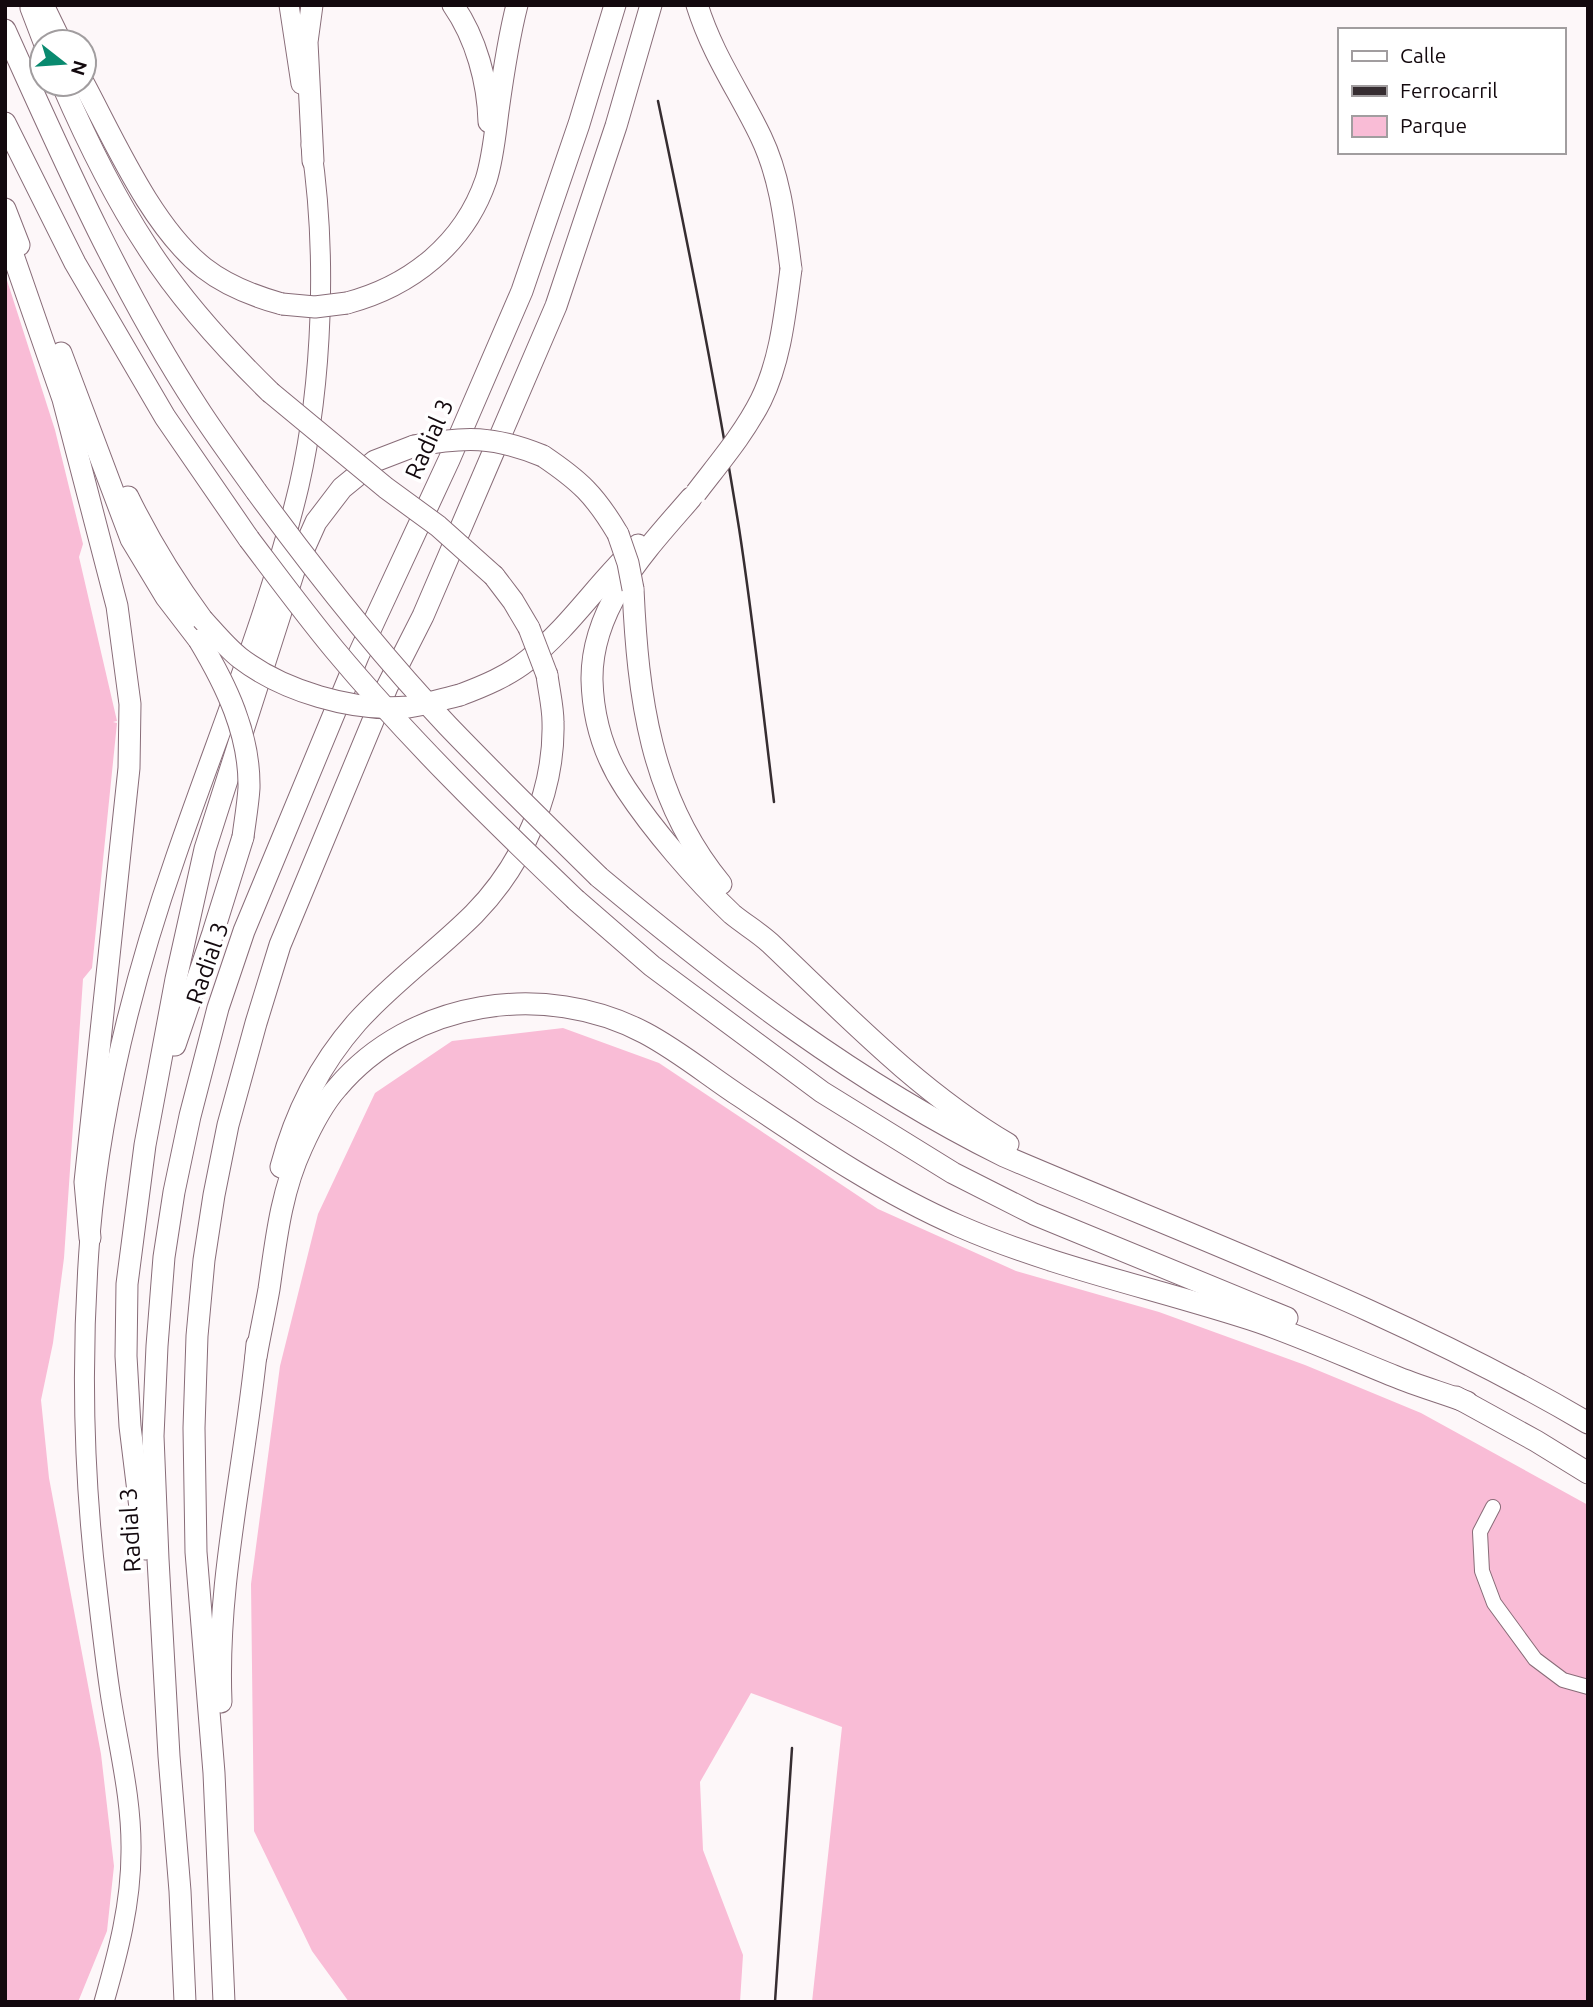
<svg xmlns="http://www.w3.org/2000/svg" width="1593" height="2007" font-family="Ubuntu,sans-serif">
<rect width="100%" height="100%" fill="#fdf7f9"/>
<g fill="#f9bcd6">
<path d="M5,274l50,156 28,114 -4,13 38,164 -4,1 4,1 -25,245 -9,11 -19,279 -11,85 -12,57 8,78 52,276 13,112 -7,65 -29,71h-73z"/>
<path d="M563,1028l96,35 219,146 138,62 143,41 146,53 116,48 167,92v497h-776l30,-275 -91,-34 -51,89 3,68 40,105 -3,47h-391l-37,-51 -58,-120 -3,-247 29,-218 38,-152 57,-121 77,-52z"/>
</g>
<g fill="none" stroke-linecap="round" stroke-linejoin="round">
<defs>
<path id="minor" d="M1493,1507l-13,25 2,39 12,32 41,56 28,21 25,7"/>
<g id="major">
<path d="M289,5l12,79"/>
<path d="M104,2002c14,-49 27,-98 27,-150 1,-54 -13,-106 -21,-160 -5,-34 -9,-69 -13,-104 -14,-115 -16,-236 -7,-352 11,-130 43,-257 86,-380 42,-122 93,-244 123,-370 24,-105 28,-235 12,-341"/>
</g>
<g id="highway">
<path d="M43,5l18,37"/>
<path d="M312,5l-5,37 6,119"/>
<path d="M453,5c23,33 35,77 36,117"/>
<path d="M697,5c16,51 42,86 64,132 20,42 24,86 30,132"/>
<path d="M31,8l13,34"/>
<path d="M5,30c58,129 116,260 193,378 18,28 39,56 58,83"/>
<path d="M62,84c24,55 51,111 84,161 34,54 79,103 124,147"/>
<path d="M84,84c31,58 68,143 120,184 23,18 49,28 78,36"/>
<path d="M5,123l70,140 90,154 84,122"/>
<path d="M5,209l14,36"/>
<path d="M5,232l58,167 54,207 13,98 -1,64 -44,414 5,56"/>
<path d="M347,303c64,-17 117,-59 139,-123 7,-22 9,-46 12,-69 5,-36 10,-71 19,-106"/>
<path d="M61,353l70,186 35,58 33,43"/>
<path d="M543,456c37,25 52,39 75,78"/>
<path d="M128,497c21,43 46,84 74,122"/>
<path d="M691,498c-44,51 -100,108 -99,182 1,39 12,76 34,109 27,41 70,91 106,125 12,10 26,18 38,29 75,71 148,148 238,201"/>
<path d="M494,576l19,25 16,27"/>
<path d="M633,589c5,107 17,209 88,295"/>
<path d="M460,695c24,-9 48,-19 68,-35 42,-33 71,-79 110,-115"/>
<path d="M599,877c126,105 257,206 405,279 196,84 399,158 584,267"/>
<path d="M576,900l76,66 170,126 131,81 81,41 253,104"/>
<path d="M175,1045l38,-112 30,-96"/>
<path d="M281,1167c14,-54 39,-103 76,-145 35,-39 80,-71 117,-108 49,-50 81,-122 79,-192 0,-15 -4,-31 -6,-47"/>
<path d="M256,1357c4,-23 9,-45 13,-68 7,-49 12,-97 33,-142 9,-20 20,-42 35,-59 74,-88 208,-108 308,-55 34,18 64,43 96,64 70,47 140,95 218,129 96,42 200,63 300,96 46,16 90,36 135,54 24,10 49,17 73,26"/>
<path d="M1456,1397l80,44 52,32"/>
<path d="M145,1549l-15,-123 -4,-70 1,-72 18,-139 31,-166 29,-130 89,-278 22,-49 26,-34 33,-27 39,-15"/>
<path d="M221,1702c-5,-121 25,-239 36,-358"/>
<path d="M185,2002l-5,-111 -11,-135 -11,-197 -5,-123 4,-90 7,-89 10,-65 16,-76 28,-108 26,-77 114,-275 91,-196 73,-169 57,-167 36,-119"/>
<path d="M224,2002l-10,-229 -18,-221 -2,-124 3,-92 7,-76 10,-65 14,-70 28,-102 24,-78 107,-258 36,-71 133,-310 60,-180 35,-121"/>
</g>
</defs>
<use href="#minor" stroke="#886c78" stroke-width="16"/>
<use href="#major" stroke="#886c78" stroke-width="21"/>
<use href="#highway" stroke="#886c78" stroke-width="23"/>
<use href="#minor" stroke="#fff" stroke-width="14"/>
<use href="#major" stroke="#fff" stroke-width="19"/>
<use href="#highway" stroke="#fff" stroke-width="21"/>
<g stroke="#362d31" stroke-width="2.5">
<path d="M658,101c30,142 58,284 81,427 14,91 24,183 35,274"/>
<path d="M775,2002l17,-254"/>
</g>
<defs>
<g id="highway-bridge">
<path d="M282,304l33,3 32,-4"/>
<path d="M270,392l116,96 52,38 56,50"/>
<path d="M414,446c51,-10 80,-10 129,10"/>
<path d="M256,491c60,82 122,161 192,235 49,51 100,101 151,151"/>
<path d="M696,493c22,-29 48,-59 65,-93 20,-41 24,-87 30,-131"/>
<path d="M618,534l10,29 5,26"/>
<path d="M249,539c28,37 56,75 85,110 75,90 158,171 242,251"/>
<path d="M202,619c12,13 24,28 38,39 43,33 113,54 168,49 17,-2 35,-8 52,-12"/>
<path d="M529,628l18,47"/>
<path d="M199,640c27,45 51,94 50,148 -1,16 -4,33 -6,49"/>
</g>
</defs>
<use href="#highway-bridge" stroke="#886c78" stroke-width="23" stroke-linecap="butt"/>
<use href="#highway-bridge" stroke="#fff" stroke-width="21"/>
</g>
<g text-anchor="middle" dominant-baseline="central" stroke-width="7" stroke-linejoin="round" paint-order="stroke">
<g font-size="24" fill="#13090e" stroke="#fff">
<text transform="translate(429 439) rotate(-66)">Radial 3</text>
<text transform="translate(207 963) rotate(-71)">Radial 3</text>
<text transform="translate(130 1530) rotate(-93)">Radial 3</text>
</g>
</g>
<rect width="1593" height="2007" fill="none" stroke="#13090e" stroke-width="14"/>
<rect x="1338" y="28" width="228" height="126" fill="#ffffff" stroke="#a19d9f" stroke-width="2"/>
<rect x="1352" y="51" width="35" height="10" fill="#ffffff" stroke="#a19d9f" stroke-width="2"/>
<text x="1400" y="63" font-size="21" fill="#13090e">Calle</text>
<rect x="1352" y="86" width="35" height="10" fill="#362d31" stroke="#a19d9f" stroke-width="2"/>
<text x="1400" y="98" font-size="21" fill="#13090e">Ferrocarril</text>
<rect x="1352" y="116" width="35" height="21" fill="#f9bcd6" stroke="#a19d9f" stroke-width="2"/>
<text x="1400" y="133" font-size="21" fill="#13090e">Parque</text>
<g transform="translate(63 63) rotate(107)"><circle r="33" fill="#ffffff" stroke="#a19d9f" stroke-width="2"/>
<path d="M0-5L12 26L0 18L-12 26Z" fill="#098a6f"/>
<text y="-10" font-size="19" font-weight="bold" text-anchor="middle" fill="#13090e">N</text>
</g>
</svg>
